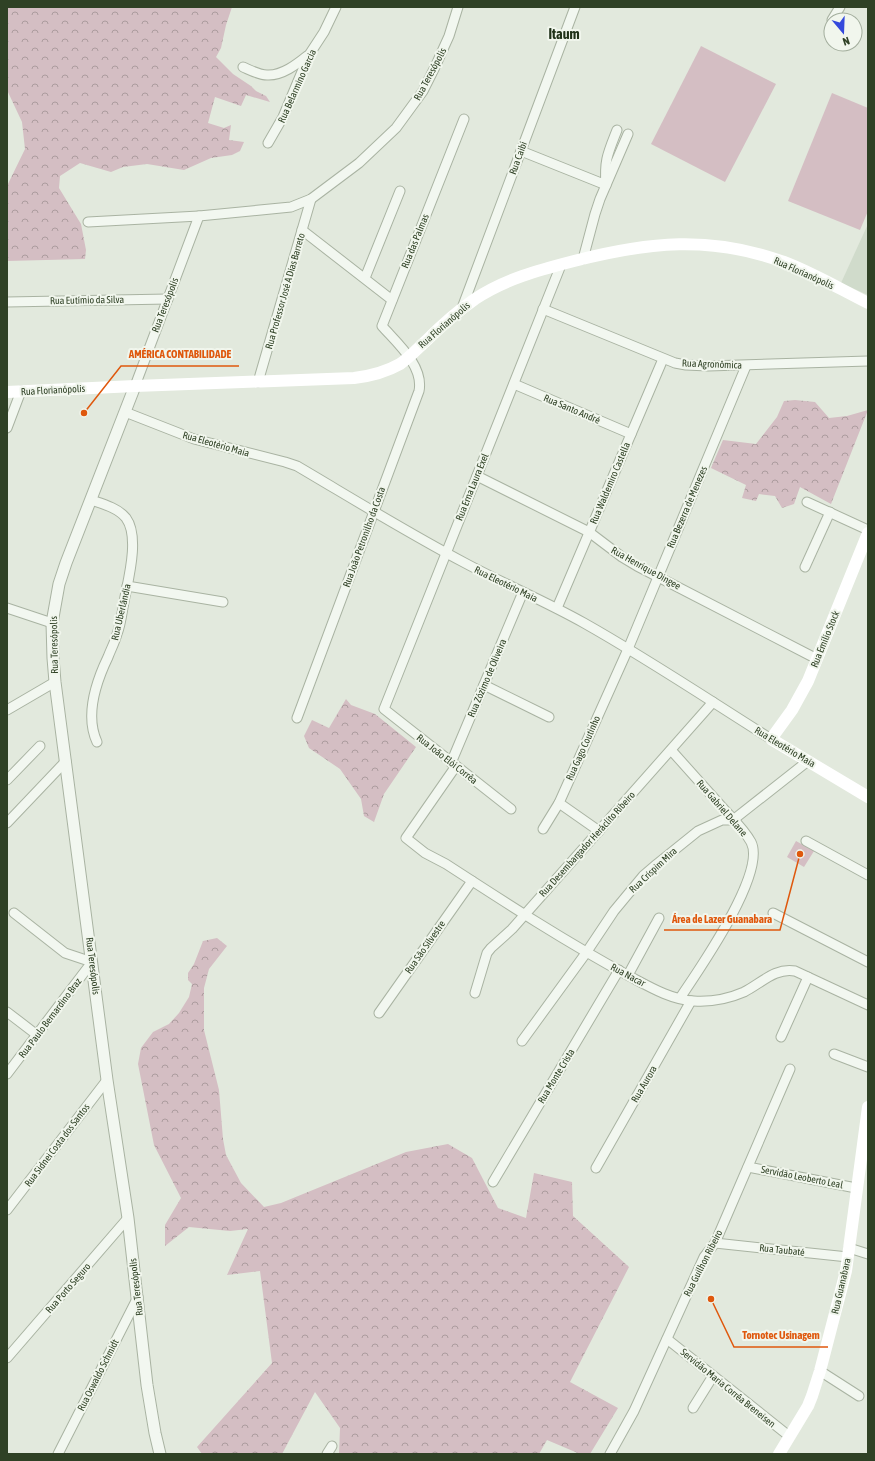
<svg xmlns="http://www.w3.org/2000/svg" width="875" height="1461" font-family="'Asap Condensed',sans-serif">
<defs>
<pattern id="forest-crowns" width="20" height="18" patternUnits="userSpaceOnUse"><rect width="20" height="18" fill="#d4bec3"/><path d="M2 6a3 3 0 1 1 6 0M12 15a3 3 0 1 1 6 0" fill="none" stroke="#ac9c9e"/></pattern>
</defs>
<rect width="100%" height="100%" fill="#e2e9dd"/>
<path fill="#d0dbcb" d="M868,224v71l-27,-12z"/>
<g fill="#d4bec3">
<path d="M701,46l75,38 -51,98 -74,-38z"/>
<path d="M832,93l36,15v103l-8,19 -72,-29z"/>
<path d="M796,841l18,10 -10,16 -17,-10z"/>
</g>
<g fill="url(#forest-crowns)">
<path d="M7,7h225l-6,18 -5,23 -5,9 17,17 18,12 5,5 10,5 4,6 -24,-7 -5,11 -26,-9 -7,26 16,5 7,-3 -2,15 15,2 -4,9 -8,4 -21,3 -27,12 -37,-6 -24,3 -12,5 -31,-9 -20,13 -1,12 22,36 5,26 -1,9 -78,2v-75l18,-37 -3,-27 -15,-32z"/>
<path d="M795,400l20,2 14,16 18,-2 21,-6 -37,94 -31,-17 -6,17 -12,4 -7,-12 -16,-2 -3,7 -14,-3 4,-13 -35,-17 12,-28 33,4 21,-27 7,-16z"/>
<path d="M346,699l5,6 24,9 41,33 -32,47 -10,28 -10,-6 -3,-17 -21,-30 -31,-21 -5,-12 8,-16 17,8z"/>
<path d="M217,938l10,8 -18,23 -5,19v42l15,60 4,49 3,16 15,28 23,24 17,-4 125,-51 42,-8 24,14 26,50 28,10 8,-45 38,9 1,34 56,51 -59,115 48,26 -28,46h-10l-33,-14 -8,14h-200l1,-26 -25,-36 -33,62h-80l-5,-7 75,-84 -12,-92 -33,4 21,-46 -18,2 -41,-4 -24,19v-21l16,-27 -27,-53 -16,-81 3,-16 12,-16 16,-8 10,-11 10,-16 3,-13 -4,-4v-7l6,-9 9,-23z"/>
</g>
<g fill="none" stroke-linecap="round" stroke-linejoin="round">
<defs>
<g id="minor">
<path d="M832,20l8,-13"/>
<path d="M243,67c7,3 16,8 24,8 15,1 30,-11 40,-19"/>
<path d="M268,143l15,-26 26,-62 15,-23 12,-25"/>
<path d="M521,151l85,34c-2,-25 2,-32 11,-55"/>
<path d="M88,222l111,-6"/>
<path d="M302,230l90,70"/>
<path d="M583,259l12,-45 5,-15 28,-65"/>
<path d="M365,278l35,-87"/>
<path d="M7,302l161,-3"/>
<path d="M462,308l113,-301"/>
<path d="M543,309l132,54 11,2 22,1 160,-5"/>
<path d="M258,382l53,-183"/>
<path d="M514,384l117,50"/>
<path d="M135,386l64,-170 92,-9 20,-8 48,-36 37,-35 27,-37 12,-24 14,-31 9,-29"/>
<path d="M125,412l69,27 91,23 12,4c56,33 111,67 168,97 39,21 80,38 119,60 64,36 125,77 187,116"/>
<path d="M7,428l14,-37"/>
<path d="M477,476l112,56 33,25 15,9 180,93"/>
<path d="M91,500c12,4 27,8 35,18 14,19 2,62 -2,84 -2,10 -3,22 -7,32 -2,8 -6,15 -9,23 -12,25 -23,59 -11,85"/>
<path d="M807,502l61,28"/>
<path d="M805,567l25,-55"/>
<path d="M127,586l96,16"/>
<path d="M7,608l45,15"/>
<path d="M557,608l106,-249"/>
<path d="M484,685l65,32"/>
<path d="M7,710l48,-28"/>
<path d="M297,718l122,-327c5,-25 -22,-48 -37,-65l82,-207"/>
<path d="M671,750c17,19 34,38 51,57 9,10 22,22 29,35 16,31 -53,129 -71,156"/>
<path d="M451,763l72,-171"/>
<path d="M456,766l-50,72 19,15 21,11c60,39 120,78 183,112 19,10 42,24 65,25 17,1 34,-2 50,-9 16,-8 32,-25 51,-21l73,34"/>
<path d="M7,780l33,-34"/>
<path d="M511,809l-127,-100 177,-444"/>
<path d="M7,823l59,-62"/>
<path d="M543,829l16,-26"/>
<path d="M599,831l-40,-28 69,-154 118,-283"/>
<path d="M806,841l62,34"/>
<path d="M773,913l95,49"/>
<path d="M628,975l31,-57"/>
<path d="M475,993l12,-40 4,-5 21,-19 201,-227"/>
<path d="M7,1012l30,23"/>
<path d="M379,1013l93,-132"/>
<path d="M781,1037l27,-60"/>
<path d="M522,1041l64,-88 28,-42 29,-35 14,-12 41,-33 24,-11h11l75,-59"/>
<path d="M834,1054l34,13"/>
<path d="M7,1074l85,-112 -27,-9 -51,-40"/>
<path d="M748,1167l108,21"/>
<path d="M596,1168l95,-167"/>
<path d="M493,1182l126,-212"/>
<path d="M7,1210l100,-130"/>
<path d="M715,1243l133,14"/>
<path d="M849,1248l19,6"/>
<path d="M667,1339l122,97"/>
<path d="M7,1358l121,-140"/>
<path d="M820,1371l39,25"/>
<path d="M693,1408l20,-32"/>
<path d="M58,1454l80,-157"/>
<path d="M327,1454l5,-8"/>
<path d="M610,1454l24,-43 70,-154 11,-14 75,-174"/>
</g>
<path id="tertiary" d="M135,386l-69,177 -7,21 -7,39 1,35 2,24 52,398 21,138 19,167 8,48 5,21"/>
</defs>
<use href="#minor" stroke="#a9b3a2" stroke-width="11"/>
<use href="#tertiary" stroke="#a9b3a2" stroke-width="13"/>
<use href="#minor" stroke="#f2f7f0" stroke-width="9"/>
<use href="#tertiary" stroke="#f2f7f0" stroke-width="11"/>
<g stroke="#fff" stroke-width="12">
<path d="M7,392l128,-6 219,-8c17,-2 32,-6 46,-14 10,-7 18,-16 27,-24 15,-15 31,-29 48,-41 30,-20 64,-29 99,-38 74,-19 136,-26 210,1 29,11 56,27 84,41"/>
<path d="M868,533l-60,148 -16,29 -21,29 97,58"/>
<path d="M779,1454l29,-48 4,-10 8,-25 26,-100 22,-164"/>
</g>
</g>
<g text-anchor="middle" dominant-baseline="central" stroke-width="4" stroke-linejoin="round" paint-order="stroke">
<g font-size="10" fill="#2f4125" stroke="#f1f6ed">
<text transform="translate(430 74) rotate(-62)">Rua Teresópolis</text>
<text transform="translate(297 86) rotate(-66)">Rua Belarmino Garcia</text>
<text transform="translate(518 158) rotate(-70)">Rua Caibi</text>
<text transform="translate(415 241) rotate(-68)">Rua das Palmas</text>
<text transform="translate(804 273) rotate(24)">Rua Florianópolis</text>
<text transform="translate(285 291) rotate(-74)">Rua Professor José A Dias Barreto</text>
<text transform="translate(87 300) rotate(-1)">Rua Eutímio da Silva</text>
<text transform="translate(165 305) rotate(-69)">Rua Teresópolis</text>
<text transform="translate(444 325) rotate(-41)">Rua Florianópolis</text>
<text transform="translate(712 364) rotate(2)">Rua Agronômica</text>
<text transform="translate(53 390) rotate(-3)">Rua Florianópolis</text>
<text transform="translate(572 409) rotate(23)">Rua Santo André</text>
<text transform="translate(216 444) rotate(16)">Rua Eleotério Maia</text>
<text transform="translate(610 483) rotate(-67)">Rua Waldemiro Castella</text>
<text transform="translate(472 487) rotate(-68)">Rua Erna Laura Exel</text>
<text transform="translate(687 507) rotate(-67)">Rua Bezerra de Menezes</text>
<text transform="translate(364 537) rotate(-70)">Rua João Petronilho da Costa</text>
<text transform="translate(646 568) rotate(29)">Rua Henrique Dingee</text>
<text transform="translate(506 584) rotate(26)">Rua Eleotério Maia</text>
<text transform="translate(121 612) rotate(-77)">Rua Uberlândia</text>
<text transform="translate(825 639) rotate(-68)">Rua Emílio Stock</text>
<text transform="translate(54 645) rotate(-91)">Rua Teresópolis</text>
<text transform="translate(487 678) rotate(-67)">Rua Zózimo de Oliveira</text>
<text transform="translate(785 747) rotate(31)">Rua Eleotério Maia</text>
<text transform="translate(583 748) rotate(-66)">Rua Gago Coutinho</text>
<text transform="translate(447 759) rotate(38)">Rua João Elói Corrêa</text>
<text transform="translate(722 808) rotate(49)">Rua Gabriel Delane</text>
<text transform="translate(587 844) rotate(-48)">Rua Desembargador Heráclito Ribeiro</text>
<text transform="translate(653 870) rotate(-43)">Rua Crispim Mira</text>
<text transform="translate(425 947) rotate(-55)">Rua São Silvestre</text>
<text transform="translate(93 966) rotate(83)">Rua Teresópolis</text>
<text transform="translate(628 975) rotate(28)">Rua Nacar</text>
<text transform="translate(50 1018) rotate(-53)">Rua Paulo Bernardino Braz</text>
<text transform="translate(556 1076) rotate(-59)">Rua Monte Crista</text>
<text transform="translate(644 1084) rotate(-60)">Rua Aurora</text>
<text transform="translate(57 1145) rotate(-53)">Rua Sidnei Costa dos Santos</text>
<text transform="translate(802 1177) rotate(11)">Servidão Leoberto Leal</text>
<text transform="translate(782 1250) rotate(6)">Rua Taubaté</text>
<text transform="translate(703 1263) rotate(-63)">Rua Guilhon Ribeiro</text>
<text transform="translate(841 1286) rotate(-77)">Rua Guanabara</text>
<text transform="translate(136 1287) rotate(-97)">Rua Teresópolis</text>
<text transform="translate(68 1288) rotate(-49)">Rua Porto Seguro</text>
<text transform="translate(98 1375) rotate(-63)">Rua Oswaldo Schmidt</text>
<text transform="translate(728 1388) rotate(39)">Servidão Maria Corrêa Breneisen</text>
</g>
<g font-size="14" font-weight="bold" fill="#203218" stroke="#f1f6ed">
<text x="564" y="34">Itaum</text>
</g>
</g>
<path fill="none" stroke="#df580d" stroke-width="1.5" d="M84 413L121 366H239M800 854L780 930H664M711 1299L734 1347H828"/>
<g fill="#df580d" stroke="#f1f6ed" stroke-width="1.5">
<circle cx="84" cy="413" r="4"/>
<circle cx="800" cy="854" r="4"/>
<circle cx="711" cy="1299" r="4"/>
</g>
<g font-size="11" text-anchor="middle" font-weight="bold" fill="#df580d" stroke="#f1f6ed" stroke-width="4" stroke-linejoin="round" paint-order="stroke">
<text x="180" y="358">AMÉRICA CONTABILIDADE</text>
<text x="722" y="923">Área de Lazer Guanabara</text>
<text x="781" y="1339">Tornotec Usinagem</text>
</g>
<rect width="875" height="1461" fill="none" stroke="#2f4125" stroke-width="16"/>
<g transform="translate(843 32) rotate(161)"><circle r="19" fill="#f1f6ed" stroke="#a3ae9d"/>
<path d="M0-3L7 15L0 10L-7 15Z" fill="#3449dc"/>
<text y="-6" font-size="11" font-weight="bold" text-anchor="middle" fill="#2f4125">N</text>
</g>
</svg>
